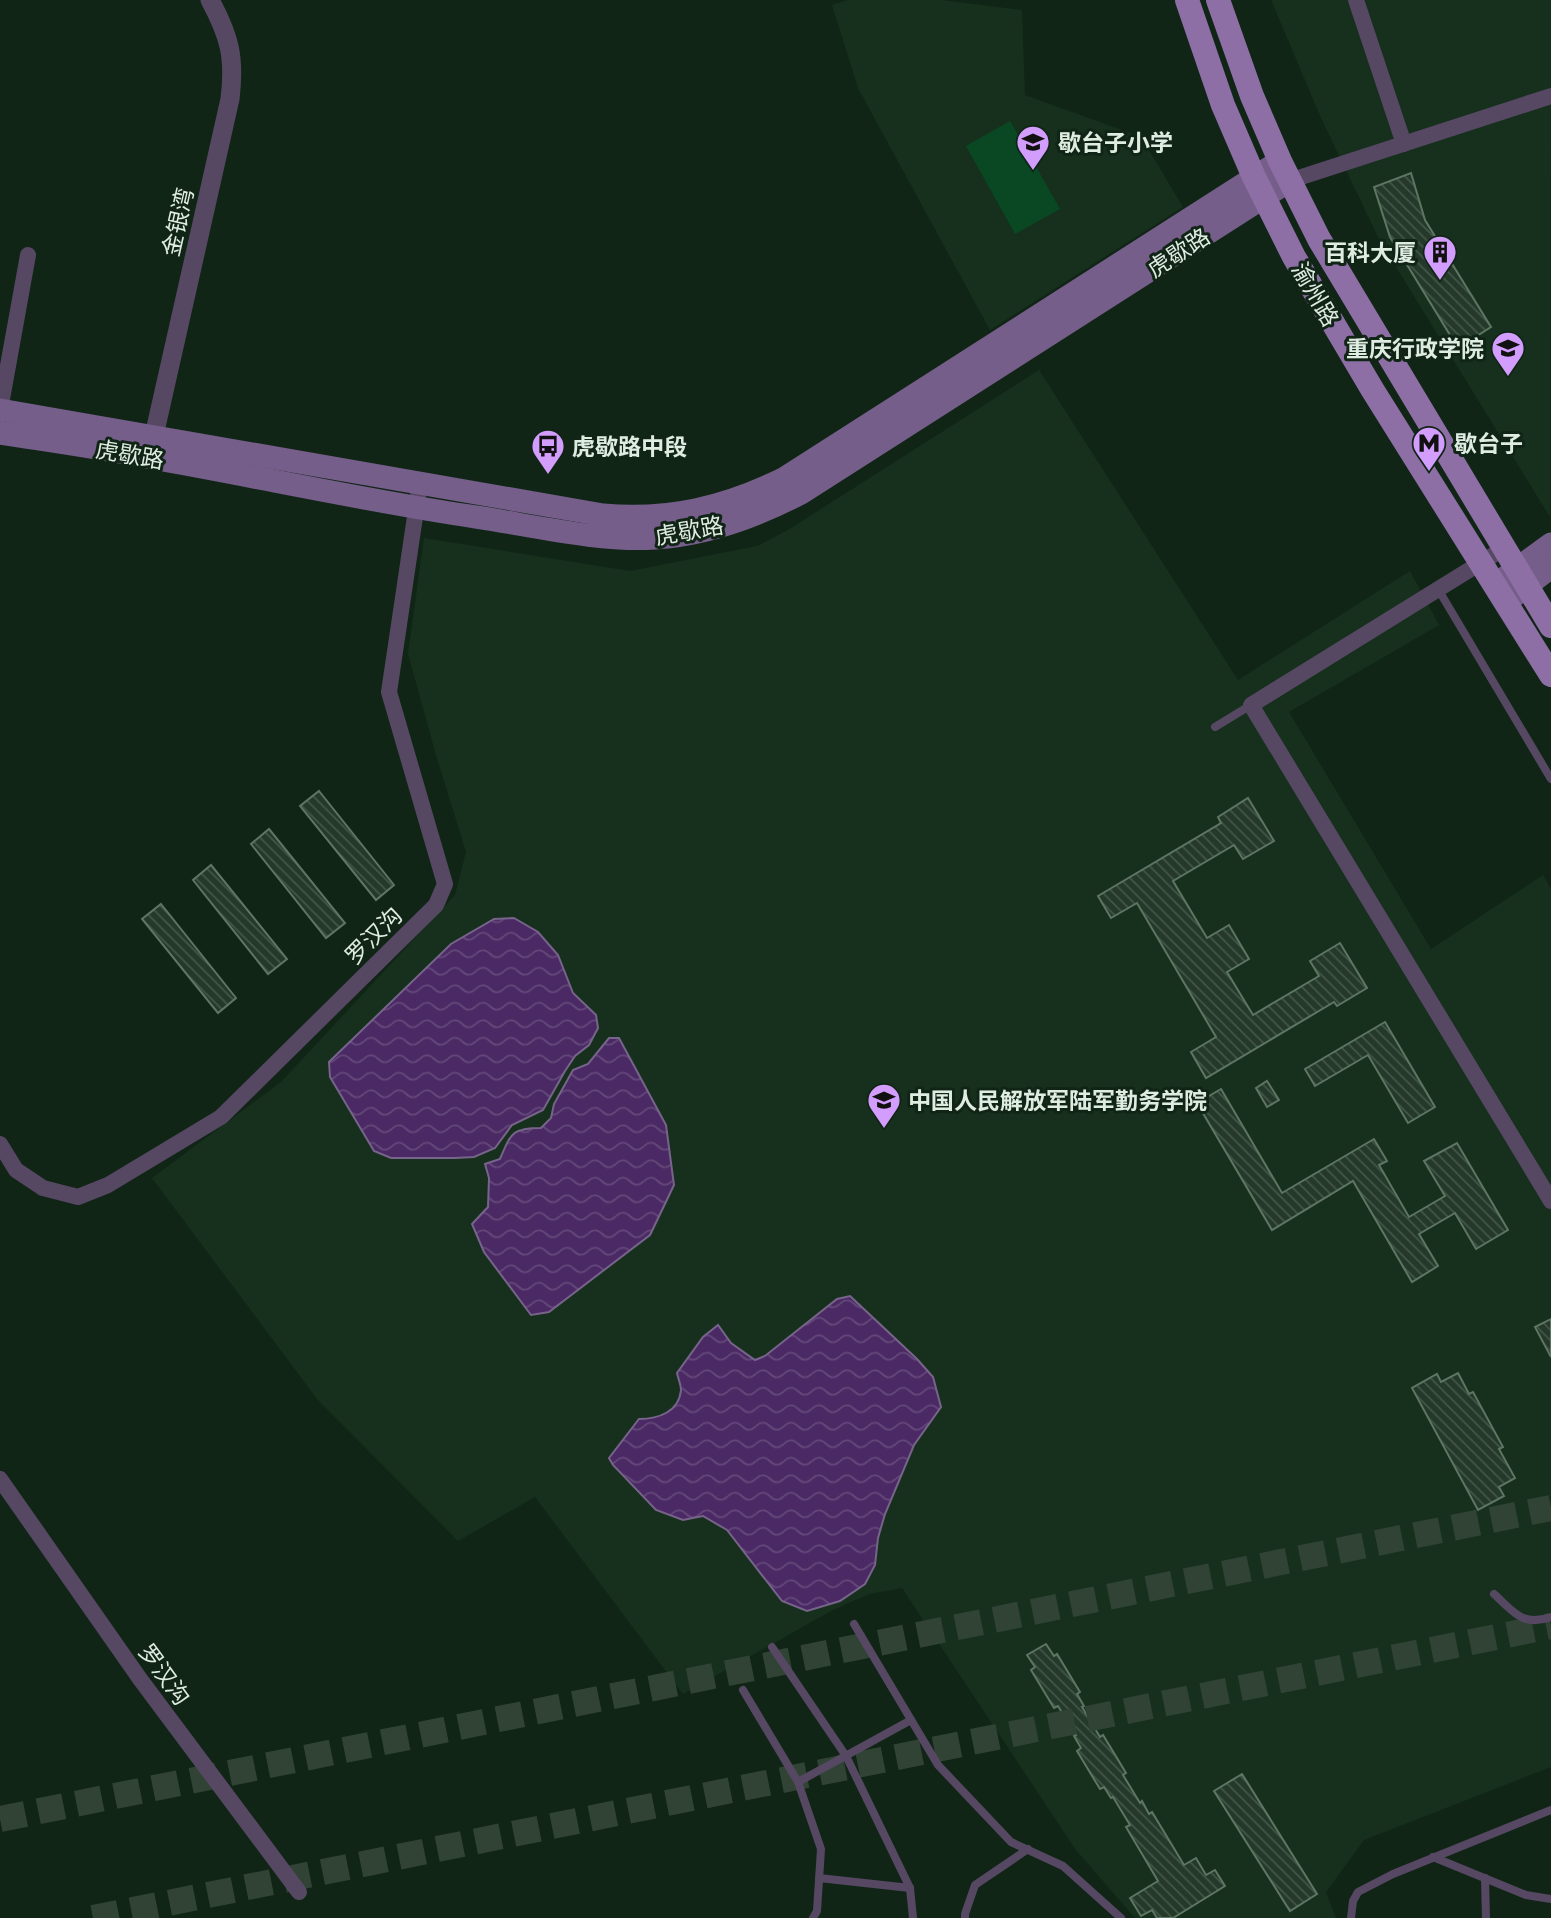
<svg xmlns="http://www.w3.org/2000/svg" width="1551" height="1918" font-family="Barlow,'Noto Sans SC',sans-serif">
<defs>
<pattern id="water-waves" width="16" height="10" patternUnits="userSpaceOnUse" patternTransform="scale(1.75)"><rect width="16" height="10" fill="#4b2964"/><path d="M0 5q4-4 8 0t8 0" fill="none" stroke="#64487a"/></pattern>
<pattern id="building-back-hatch" width="6" height="6" patternUnits="userSpaceOnUse" patternTransform="scale(1.75)"><rect width="6" height="6" fill="#243929"/><path d="M-1 5l2 2M0 0l6 6M5-1l2 2" fill="none" stroke="#435648"/></pattern>
</defs>
<rect width="100%" height="100%" fill="#112517"/>
<g fill="#16301d">
<path d="M848,0h93l81,10 3,85 116,42 42,70 -193,123 -132,-242 -26,-83z"/>
<path d="M1271,0h280l-1,517 -170,-276 -59,-123z"/>
<path d="M1039,370l199,310 172,-109 29,54 -150,87 142,237 112,-74 8,14v878l-187,73 -38,52 10,26h-201l-59,-68 -174,-262 -33,6 -38,17 -148,83 -148,-197 -77,44 -141,-142 -165,-221 129,-96 174,-187 11,-43 -30,-97 -28,-101 16,-116 206,33 127,-25 31,-16z"/>
</g>
<path fill="#094822" d="M1010,121l50,88 -45,25 -49,-88z"/>
<g fill="url(#water-waves)" stroke="#77648a" stroke-width="2">
<path d="M514,918l24,14 20,23 15,38 23,22 2,13 -9,17 -14,11 -10,15 -22,39 -31,15 -17,23 -21,9 -19,1h-64l-17,-7 -44,-74 -1,-15 122,-118 43,-25z"/>
<path d="M609,1038h10l47,87 8,60 -24,50 -101,77 -18,3 -47,-63 -12,-28 16,-17 1,-29 -4,-14 15,-5c11,-26 12,-31 41,-31l10,-10 3,-14 19,-34 15,-6z"/>
<path d="M850,1296l67,63 16,18 8,30 -27,38 -29,69 -7,24 -3,27 -10,19 -25,17 -33,10 -25,-10 -55,-71 -24,-14 -20,4 -27,-10 -43,-45 -4,-7 30,-39c19,0 40,-7 42,-29 0,-5 -3,-12 -4,-17l26,-36 15,-12 13,18 24,17 10,-4 72,-57z"/>
</g>
<g fill="url(#building-back-hatch)" stroke="#5e7563" stroke-width="2">
<path d="M1411,173l14,47 66,107 -33,21 -68,-111 -16,-50z"/>
<path d="M319,791l75,94 -18,15 -76,-94z"/>
<path d="M1248,798l26,43 -31,18 -9,-14 -61,36 34,57 22,-13 20,34 -22,13 26,43 66,-39 -9,-15 30,-18 27,45 -30,18 -3,-4 -128,76 -15,-26 25,-15 -79,-134 -26,15 -13,-22 123,-73 -3,-6z"/>
<path d="M269,829l76,94 -19,15 -75,-94z"/>
<path d="M211,865l76,94 -19,15 -75,-94z"/>
<path d="M161,904l75,94 -18,15 -76,-94z"/>
<path d="M1385,1022l50,85 -27,16 -40,-68 -53,31 -10,-17z"/>
<path d="M1267,1081l12,19 -12,7 -11,-19z"/>
<path d="M1221,1089l61,104 92,-54 13,22 -8,4 30,52 36,-21 -21,-35 33,-18 51,87 -32,19 -21,-36 -36,21 19,32 -26,16 -59,-101 -81,49 -75,-127z"/>
<path d="M1551,1319v38l-16,-30z"/>
<path d="M1458,1373l11,21 4,-2 30,55 -4,2 16,29 -16,9 5,9 -26,14 -66,-122 25,-14 4,8z"/>
<path d="M1046,1644l8,12 3,-2 23,38 -3,2 7,12 -2,1 18,30 3,-2 23,38 -3,2 17,28 2,-2 7,13 3,-2 32,53 12,-7 10,17 9,-5 10,16 -52,32h-16l-5,-8 -11,6 -11,-18 28,-17 -32,-54 4,-2 -17,-28 -2,1 -7,-11 -4,2 -23,-38 4,-3 -7,-12 2,-1 -18,-29 -4,2 -23,-38 4,-3 -8,-12z"/>
<path d="M1242,1774l75,120 -27,17 -76,-120z"/>
</g>
<g fill="none" stroke-linecap="round" stroke-linejoin="round">
<g stroke="#304335" stroke-width="26" stroke-dasharray="26 13" stroke-linecap="butt">
<path d="M0,1819l1551,-311"/>
<path d="M93,1918l1458,-292"/>
</g>
<g stroke="#564863" stroke-width="8">
<path d="M1438,589l113,190"/>
<path d="M1215,727l36,-22"/>
<path d="M1494,1594c20,18 28,33 57,23"/>
<path d="M854,1624l84,141 73,77 52,24 58,52"/>
<path d="M772,1647l74,109 64,132 3,30"/>
<path d="M743,1690l55,92 23,67 -4,62 -4,7"/>
<path d="M798,1782l113,-62"/>
<path d="M1433,1857l93,38 25,4"/>
<path d="M819,1878l91,10"/>
<path d="M1485,1878l1,40"/>
<path d="M965,1918v-4l10,-29 53,-36"/>
<path d="M1351,1918l2,-17 5,-9 35,-18 158,-64"/>
</g>
<g stroke="#564863" stroke-width="16">
<path d="M1356,0l48,144"/>
<path d="M1289,181l262,-85"/>
<path d="M0,410l28,-155"/>
<path d="M1503,549l-252,156 300,496"/>
<path d="M0,1144l16,26 27,18 35,9 30,-12 113,-68 215,-212 9,-21 -56,-192 31,-209"/>
<path d="M0,1479l140,200 159,213"/>
</g>
<path stroke="#564863" stroke-width="19" d="M151,449l79,-350c5,-41 0,-62 -20,-99"/>
<g stroke="#755e89" stroke-width="23">
<path d="M0,410l603,105c66,6 123,-8 182,-37l495,-317"/>
<path d="M0,433c51,8 102,15 152,25 108,19 215,43 324,59 54,8 125,25 179,21 52,-3 100,-21 146,-45l488,-312"/>
<path d="M1495,585l56,-41"/>
<path d="M1506,602l45,-35"/>
</g>
<g stroke="#8d6fa6" stroke-width="24">
<path d="M1187,0l36,105 31,72 40,80 78,132 179,286"/>
<path d="M1218,0l34,96 28,65 39,78 232,387"/>
</g>
</g>
<defs>
<symbol id="school-pin" viewBox="-11 -11 22 30"><path d="M0 17L-7.5 6A9.5 9.5 0 1 1 7.5 6Z" fill="#d29dfd" stroke="#112517"/><path d="M0-5L7-2L0 1L-7-2ZM-4 1L0 2.5L4 1V4Q0 6-4 4Z" fill="#111"/></symbol>
<symbol id="building-pin" viewBox="-11 -11 22 30"><path d="M0 17L-7.5 6A9.5 9.5 0 1 1 7.5 6Z" fill="#d29dfd" stroke="#112517"/><path d="M-4-6H4V6H1V3H-1V6H-4ZM-2.5-4.3h1.7v1.8h-1.7ZM.8-4.3h1.7v1.8H.8ZM-2.5-1h1.7V.8h-1.7ZM.8-1h1.7V.8H.8Z" fill="#111"/></symbol>
<symbol id="university-pin" viewBox="-11 -11 22 30"><path d="M0 17L-7.5 6A9.5 9.5 0 1 1 7.5 6Z" fill="#d29dfd" stroke="#112517"/><path d="M0-5L7-2L0 1L-7-2ZM-4 1L0 2.5L4 1V4Q0 6-4 4Z" fill="#111"/></symbol>
<symbol id="metro-pin" viewBox="-11 -11 22 30"><path d="M0 17L-7.5 6A9.5 9.5 0 1 1 7.5 6Z" fill="#d29dfd" stroke="#112517"/><path d="M-5.5 5V-5H-3L0 0L3-5H5.5V5H3V-.5L0 4L-3-.5V5Z" fill="#111"/></symbol>
<symbol id="bus-pin" viewBox="-11 -11 22 30"><path d="M0 17L-7.5 6A9.5 9.5 0 1 1 7.5 6Z" fill="#d29dfd" stroke="#112517"/><path d="M-5-6H5V4H4V6H2V4H-2V6H-4V4H-5ZM-3.5-4V0h7V-4ZM-3.5 1.2v1.5H-2V1.2ZM2 1.2v1.5H3.5V1.2Z" fill="#111"/></symbol>
</defs>
<g fill-rule="evenodd">
<use href="#school-pin" x="1014" y="123" width="38" height="52"/>
<use href="#building-pin" x="1421" y="233" width="38" height="52"/>
<use href="#university-pin" x="1489" y="329" width="38" height="52"/>
<use href="#metro-pin" x="1410" y="424" width="38" height="52"/>
<use href="#bus-pin" x="529" y="427" width="38" height="52"/>
<use href="#university-pin" x="865" y="1081" width="38" height="52"/>
</g>
<g text-anchor="middle" dominant-baseline="central" stroke-width="6" stroke-linejoin="round" paint-order="stroke">
<g font-size="23" font-weight="bold" fill="#dfece2" stroke="#112517" text-anchor="start">
<text x="1058" y="142">歇台子小学</text>
<text x="1416" y="252" text-anchor="end">百科大厦</text>
<text x="1484" y="348" text-anchor="end">重庆行政学院</text>
<text x="1454" y="443">歇台子</text>
<text x="572" y="446">虎歇路中段</text>
<text x="908" y="1100">中国人民解放军陆军勤务学院</text>
</g>
<g font-size="23" fill="#dfece2" stroke="#112517">
<text transform="translate(177 222) rotate(-77)">金银湾</text>
<text transform="translate(1178 252) rotate(-33)">虎歇路</text>
<text transform="translate(1316 294) rotate(60)">渝州路</text>
<text transform="translate(130 454) rotate(10)">虎歇路</text>
<text transform="translate(689 530) rotate(-10)">虎歇路</text>
<text transform="translate(373 935) rotate(-45)">罗汉沟</text>
<text transform="translate(165 1674) rotate(54)">罗汉沟</text>
</g>
</g>
</svg>
